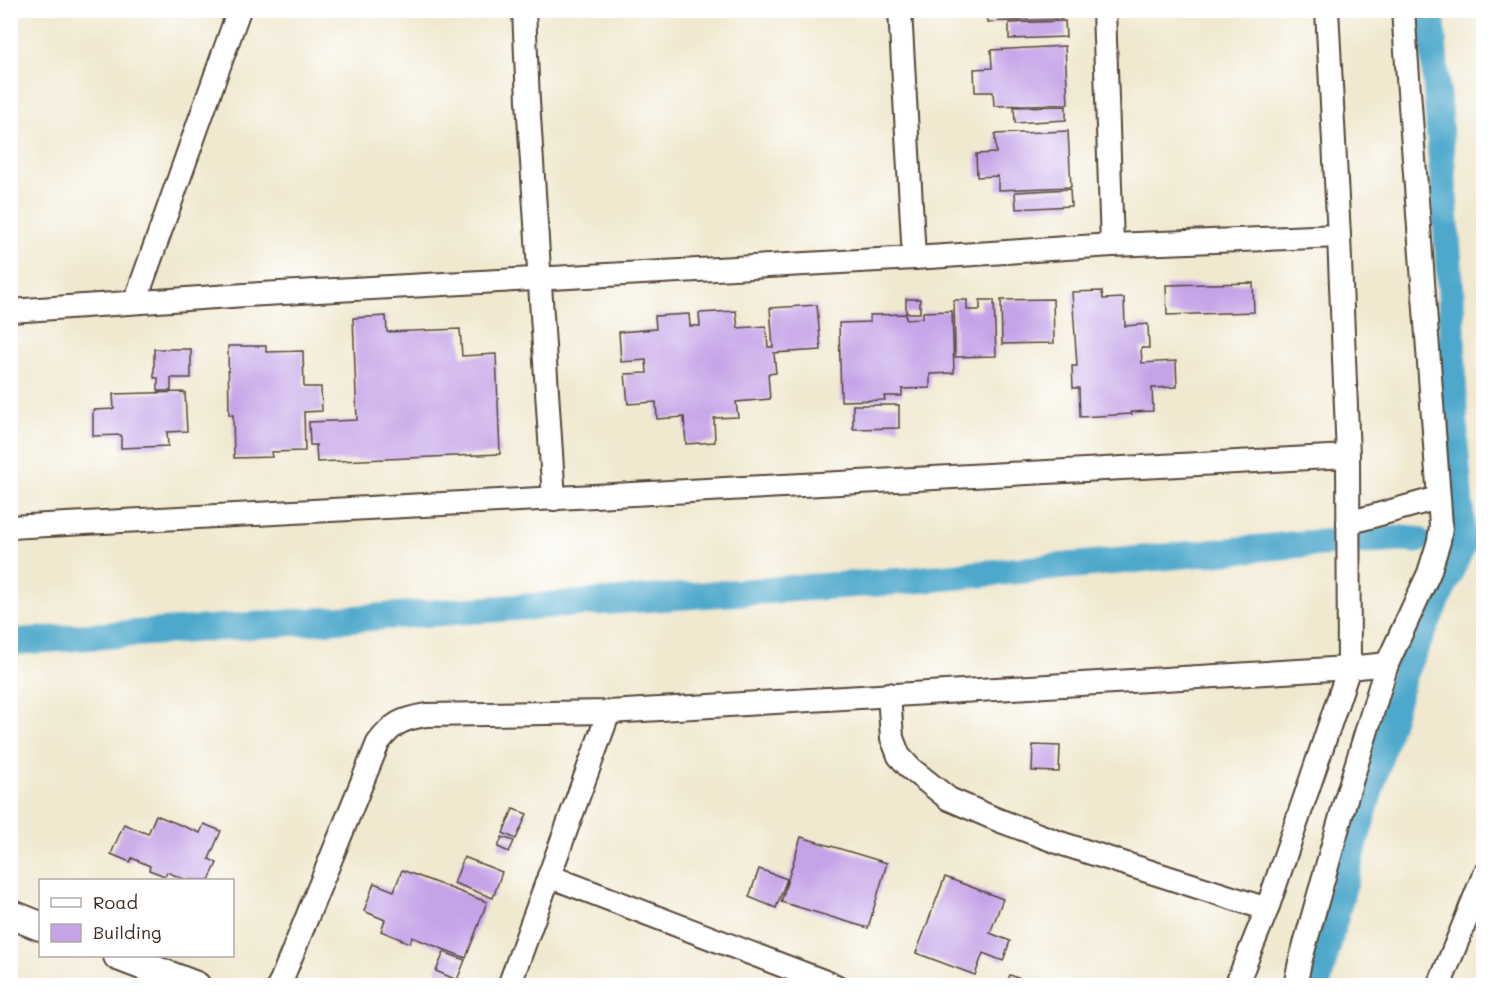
<svg xmlns="http://www.w3.org/2000/svg" width="1494" height="996" font-family="Mali,sans-serif">
<rect width="100%" height="100%" fill="#fff"/>
<filter id="ink" filterUnits="userSpaceOnUse"><feTurbulence type="fractalNoise" baseFrequency=".0167" numOctaves="2"/><feDisplacementMap in="SourceGraphic" scale="12" xChannelSelector="R" yChannelSelector="G"/><feConvolveMatrix kernelMatrix="1 2 1 2 8 2 1 2 1" color-interpolation-filters="sRGB"/></filter>
<filter id="wash" filterUnits="userSpaceOnUse"><feTurbulence type="fractalNoise" baseFrequency=".008" numOctaves="4" result="noise"/><feDisplacementMap in="SourceGraphic" scale="24" xChannelSelector="R" yChannelSelector="G"/><feGaussianBlur stdDeviation="1.35" result="paint"/><feColorMatrix in="noise" values="0 0 0 0 0 0 0 0 0 0 0 0 0 0 0 0 0 1.4 0 .05"/><feComposite in="paint" operator="in"/></filter>
<g filter="url(#wash)">
<rect width="100%" height="100%" fill="#f0e8cf"/>
<g fill="none" stroke-linecap="round" stroke-linejoin="round">
<g stroke="#4da8cb" stroke-width="27">
<path d="M10,642l895,-61 398,-37 100,-5 14,1"/>
<path d="M1317,986l38,-144 49,-169 59,-129 -8,-101 -4,-149 -20,-284"/>
</g>
</g>
<g id="blocks">
<g fill="#c4a3e7">
<path d="M987,10h75v9l-74,3z"/>
<path d="M1065,21l1,16 -57,2v-16z"/>
<path d="M1065,46l3,58 -74,2 -1,-14h-18l-1,-23 18,-1 -1,-18z"/>
<path d="M1066,106v14l-51,3 -1,-16z"/>
<path d="M1068,131l3,56 -73,3v-14l-21,1 -1,-23 20,-1 -1,-19z"/>
<path d="M1070,189l1,17 -55,3 -1,-17z"/>
<path d="M1253,283l1,29 -87,3 -1,-30z"/>
<path d="M1102,291l1,8 21,-1 1,28 23,-2 1,24h-8l1,15 34,-2 1,26 -25,1 1,23 -22,1 1,2 -52,3 -1,-29h-6l-1,-22h5l-5,-74z"/>
<rect x="906" y="299" width="14" height="14"/>
<path d="M1053,299l1,44 -52,1 -1,-44z"/>
<path d="M954,300h13v10h13v-10h14l2,56 -41,1z"/>
<path d="M817,305l4,45 -47,3 2,20 -8,1 2,25 -34,3 2,15 -24,1 1,24 -29,2 -2,-27 -27,2 -1,-17 -28,2 -3,-30 22,-1 -1,-13 -25,2 -2,-30 37,-3 -1,-13 34,-2 1,12h10l-1,-13 37,-2 2,17 28,-2 2,21h5l-3,-39z"/>
<path d="M952,311l2,62 -24,1v14l-28,1v7h-18l1,4 -44,1 -2,-78 31,-1v-7l36,-1v5l17,-1v-6z"/>
<path d="M386,316l1,16 73,-3 2,27 34,-2 4,100 -183,8 -1,-17h-6l-1,-23 48,-2 -4,-102z"/>
<path d="M228,346h38v6l37,-1 1,36h17l1,24 -18,1 1,39 -34,1 1,5 -38,1 -1,-43h-4z"/>
<path d="M154,349h37v29h-20v13h-13v-13h-4z"/>
<path d="M185,392l2,39 -20,1 1,14 -47,2v-13l-28,1v-26l21,-1 -1,-15z"/>
<path d="M853,405h46v23l-46,1z"/>
<path d="M1033,745l27,1 -1,26 -27,-1z"/>
<path d="M513,809l14,5 -11,25 -13,-6z"/>
<path d="M156,815l44,18 4,-9 17,7 -12,28 8,4 -8,17h-26l1,-1 -17,-7 -2,4 -16,-6 1,-4 -18,-8 -2,4 -19,-8 13,-30 24,10z"/>
<path d="M502,837l12,4 -5,11 -11,-5z"/>
<path d="M801,837l86,26 -19,65 -87,-26z"/>
<path d="M464,857l38,15 -9,26 -39,-15z"/>
<path d="M759,869l28,10 -11,29 -27,-11z"/>
<path d="M402,870l85,32 -21,56 -54,-21 -2,6 -29,-12 4,-11 -21,-9 10,-28 20,8z"/>
<path d="M945,877l58,22 -13,34 20,8 -7,20 -20,-8 -8,22 -59,-22z"/>
<path d="M444,952l21,8 -8,20 -21,-9z"/>
<path d="M1010,975l27,10v1h-31z"/>
</g>
</g>
</g>
<g filter="url(#ink)">
<use href="#blocks" fill-opacity="0" stroke="#564639" stroke-width="1.5"/>
<g fill="none" stroke-linecap="round" stroke-linejoin="round">
<defs>
<g id="minor">
<path d="M524,10l4,91 26,398"/>
<path d="M900,10l14,248"/>
<path d="M1104,10l8,235"/>
<path d="M135,302l104,-292"/>
<path d="M10,311l235,-16 669,-37 198,-13 227,-9"/>
<path d="M1348,523l90,-25"/>
<path d="M10,527l1338,-71"/>
<path d="M889,694l3,44 7,18 12,13 38,30 49,21 65,24 204,65"/>
<path d="M549,876l287,110"/>
<path d="M279,986l99,-243c15,-20 24,-24 48,-28l183,-3 740,-44 38,-4"/>
<path d="M509,986l100,-274"/>
<path d="M1236,986l31,-77 82,-241 -1,-212 -9,-220 -12,-226"/>
<path d="M1295,986l5,-24 45,-160 42,-138 42,-91 10,-32 2,-15 -38,-516"/>
<path d="M1439,986l45,-111"/>
</g>
<g id="tertiary">
<path d="M10,914l30,12"/>
<path d="M118,956l78,30"/>
</g>
</defs>
<use href="#minor" stroke="#564639" stroke-width="26"/>
<use href="#tertiary" stroke="#564639" stroke-width="32"/>
<use href="#minor" stroke="#fff" stroke-width="22"/>
<use href="#tertiary" stroke="#fff" stroke-width="28"/>
</g>
</g>
<rect width="1494" height="996" fill="none" stroke="#fff" stroke-width="36"/>
<rect x="39" y="879" width="195" height="78" fill="#ffffff" stroke="#b1aaa5" stroke-width="1.5"/>
<rect x="51" y="898" width="30" height="9" fill="#ffffff" stroke="#b1aaa5" stroke-width="1.5"/>
<text x="93" y="909" font-size="18" fill="#3b2a1e">Road</text>
<rect x="51" y="924" width="30" height="18" fill="#c4a3e7" stroke="#b1aaa5" stroke-width="1.5"/>
<text x="93" y="939" font-size="18" fill="#3b2a1e">Building</text>
</svg>
